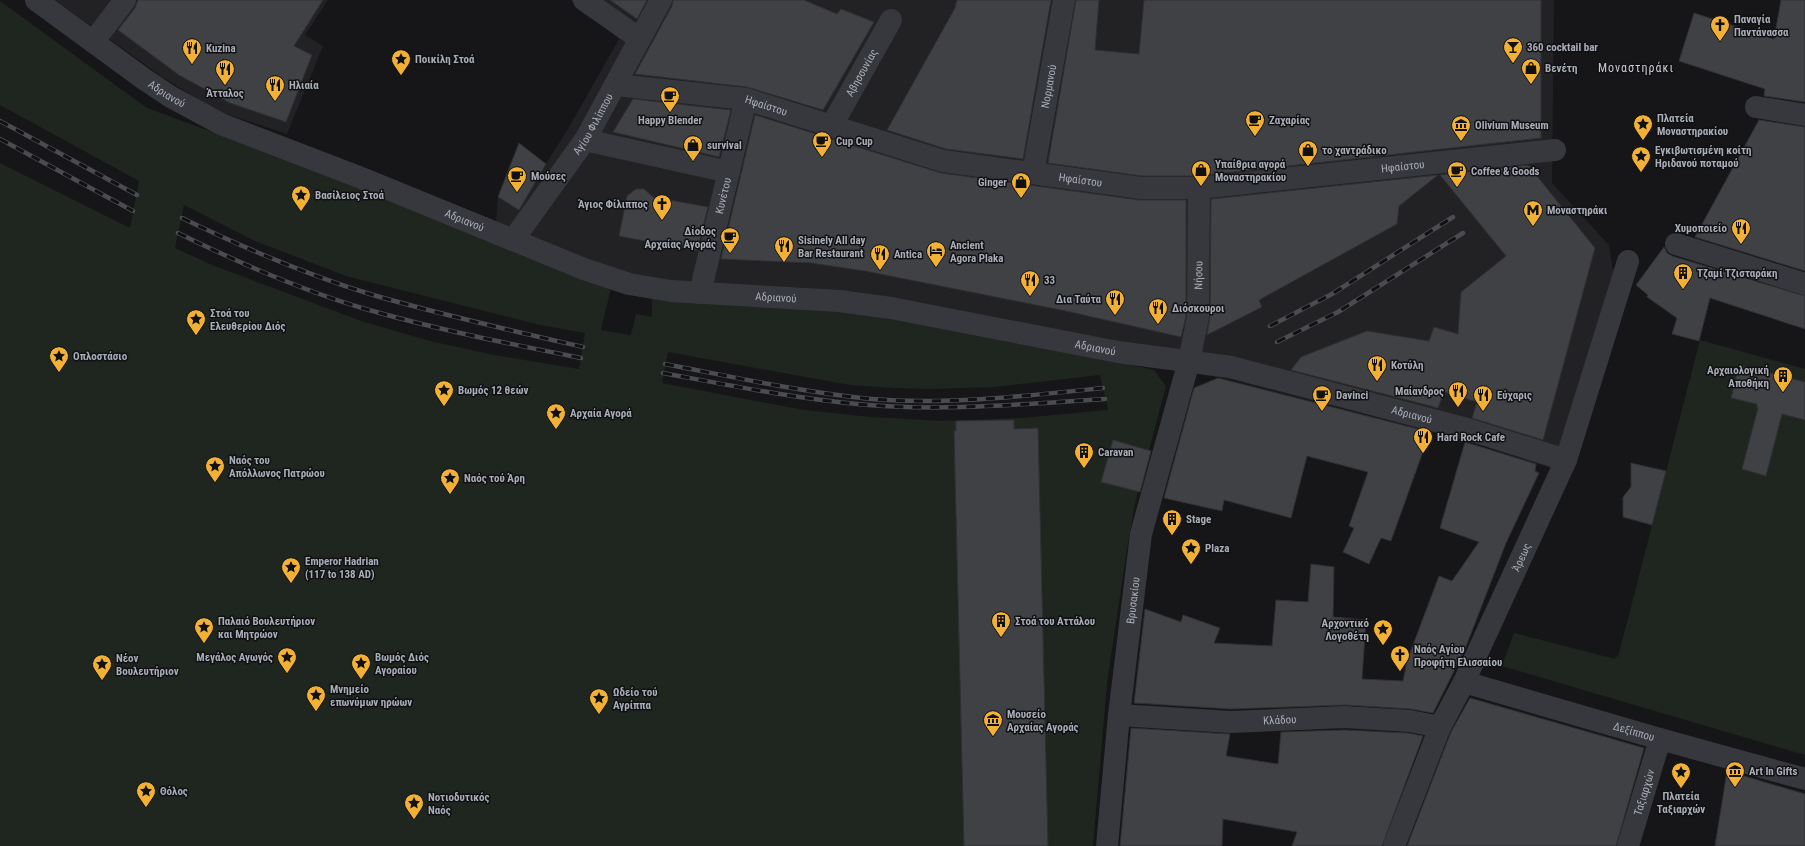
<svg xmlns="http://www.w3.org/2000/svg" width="1805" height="846" font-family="'Roboto Condensed',sans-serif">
<rect width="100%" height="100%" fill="#161618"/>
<g fill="#222225">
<path d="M55,0h273l-23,35 18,11 -36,88 -72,-24 -54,-34z"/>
<path d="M570,0h984l-2,183 57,62 5,31 -60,193 -90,-29 -235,-61 -578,-91 -156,-55 3,-36 21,-54 27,21 26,-42 47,-83z"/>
</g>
<g fill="#1e261f" fill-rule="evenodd">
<path d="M0,1l147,107 466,172 -12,50 30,5 5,-21 16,3v-23l94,6 198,24 210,46 12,16 -31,117 -8,46 -20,134 -14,163h-1093v-683l130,65 9,-47 -139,-76zM184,205l71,36 91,35 194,49 45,8 -6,36 -85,-14 -64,-14 -69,-20 -149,-56 -37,-17zM668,352l182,33 44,3 36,1 64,-2 106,-12 8,35 -86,8 -81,3 -70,-4 -67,-7 -142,-27z"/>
<path d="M1700,340l105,29v386l-303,-89 12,-33 101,26 1,-3 2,1z"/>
</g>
<g fill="#404145" stroke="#303034">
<path d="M138,0h185l-29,46 18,9 -26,67 -56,-19 -51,-28 -61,-45 17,-22z"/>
<path d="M610,0h37l-10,19z"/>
<path d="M673,0h131l33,14 4,-5 33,13 -51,88 -76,-23 -112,-13 37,-68z"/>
<path d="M957,0h94l-28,159 -77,-10 -59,-19 68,-122z"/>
<path d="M1076,0h23l-4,50 44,4 5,-54h397v138l-343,38h-56l-94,-13z"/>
<path d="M1781,0h24v102l-41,-6 1,-7 -86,-28 15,-48 80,26z"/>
<path d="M633,99l98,11 -12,47 -106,-25z"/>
<path d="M755,115l186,58 198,27h47v116l-5,21 -115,-26 -201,-40 -54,-8 -90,-4z"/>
<path d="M1759,120l46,7v144l-110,-34z"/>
<path d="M519,143l27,21 -27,46 -21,-13z"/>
<path d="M1528,165l67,83 -52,192 -71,-22 5,-16 -33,-10 -6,16 -147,-38 10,-13 66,-26 62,10 5,-14 24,7 3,-42 45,-36 -66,-81z"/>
<path d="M1438,175l-39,31 -2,18 -138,76 3,7 -55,28 3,-18 1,-118z"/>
<path d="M636,189h8l9,8 55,10 -11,44 -78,-15 8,-40z"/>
<path d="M1664,247l3,6 5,3 133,40v33l-95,-31 -11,43 -27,-7 5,-16 -30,-21 1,-2 -12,-10z"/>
<path d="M1739,365l66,17v38l-23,-6 -16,62 -24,-7 16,-61 -1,-1v-3l-26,-6z"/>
<path d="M1218,378l212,54 -39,109 -10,-3 -12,26 -26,-12 11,-24 -5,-2 19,-54 -61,-16 -16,62 -67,-18 -2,11 -58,-13 30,-110z"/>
<path d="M1014,420v9l24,-1 10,418h-84l-10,-415h2v-10z"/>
<path d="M1113,440l38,11 -11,41 -39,-10z"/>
<path d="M1465,442l71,22 -1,7 4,2 -33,70 -41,106 -32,64 -22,-4 -66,-4 -114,4 -97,-6 11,-94 36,13 2,-7 37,13 -6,15 58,3 4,-46 32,2 3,-38 23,3 -1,50 33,3 -4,59 41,2 4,-20 32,-85 13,5 27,-39 -39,-14z"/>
<path d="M1631,463l35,8 -14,54 -29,-8v-20l8,-10z"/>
<path d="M1470,698l174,50 -28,98h-209l44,-114z"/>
<path d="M1131,728l99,6 -4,22 52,8 3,-32 63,-2 64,3 15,3 -41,110h-90l5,-14 -74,-13 -1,27h-102z"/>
<path d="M1727,771l78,23v52h-90z"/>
</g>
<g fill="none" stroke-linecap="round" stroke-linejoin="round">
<g stroke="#37383d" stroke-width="22">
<path id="s1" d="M36,0l108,79 27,18 50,27 138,53 225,92 45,15 42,7 168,10 52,7 227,44 113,15 236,62 99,31"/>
<path d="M584,0l56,39"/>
<path d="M93,42l32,-42"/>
<path id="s2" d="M616,85l130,14 197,62 198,27h58l356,-38"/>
<path d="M1756,107l49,8"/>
<path id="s3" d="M832,125l59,-105"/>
<path d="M585,140l144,32"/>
<path id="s4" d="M1033,173l31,-173"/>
<path id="s5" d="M513,240l72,-100 76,-140"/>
<path d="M1676,244l129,40"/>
<path id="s6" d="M700,293l46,-194"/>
<path id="s7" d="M1464,682l196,57 145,40"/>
<path id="s8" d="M1119,715l112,7 113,-5 66,4 30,6"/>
<path id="s9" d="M1107,846l12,-131 22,-181 48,-173 9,-44 1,-129"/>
<path id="s10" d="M1394,846l46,-119 24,-45 102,-222 62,-199"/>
<path id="s11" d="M1628,846l32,-107"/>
</g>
<defs>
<g id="rail">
<path d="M0,121l137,74"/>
<path d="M0,139l133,72"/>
<path d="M182,218c62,30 125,57 191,77 69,20 140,36 210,52"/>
<path d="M178,233c61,30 125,58 191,77 70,20 141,34 212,48"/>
<path d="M1270,326l62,-32 121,-77"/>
<path d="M1277,342l61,-30 125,-79"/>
<path d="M665,364c68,13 136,28 206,35 77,6 155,-3 232,-11"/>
<path d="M663,373c65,12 129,25 194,31 83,8 166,0 248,-5"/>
</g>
</defs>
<use href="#rail" stroke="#4a4c52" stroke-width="4.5"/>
<use href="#rail" stroke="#111113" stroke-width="3" stroke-dasharray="9" stroke-linecap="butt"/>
</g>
<defs>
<symbol id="church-pin" viewBox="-11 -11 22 30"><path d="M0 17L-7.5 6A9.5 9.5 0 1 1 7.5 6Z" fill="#f2b134" stroke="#111113"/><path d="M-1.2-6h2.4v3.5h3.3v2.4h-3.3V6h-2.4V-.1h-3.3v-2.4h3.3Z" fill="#111"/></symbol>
<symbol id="bar-pin" viewBox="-11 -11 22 30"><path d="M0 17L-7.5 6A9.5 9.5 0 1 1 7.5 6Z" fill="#f2b134" stroke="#111113"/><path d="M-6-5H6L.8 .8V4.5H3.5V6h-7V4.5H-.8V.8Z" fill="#111"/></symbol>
<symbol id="restaurant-pin" viewBox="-11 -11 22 30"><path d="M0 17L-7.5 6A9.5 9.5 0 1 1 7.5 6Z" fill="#f2b134" stroke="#111113"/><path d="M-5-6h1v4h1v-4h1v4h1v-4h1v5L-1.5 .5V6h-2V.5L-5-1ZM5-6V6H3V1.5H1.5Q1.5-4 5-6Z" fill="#111"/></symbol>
<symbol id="sight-pin" viewBox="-11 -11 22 30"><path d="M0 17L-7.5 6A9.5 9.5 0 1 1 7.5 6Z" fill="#f2b134" stroke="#111113"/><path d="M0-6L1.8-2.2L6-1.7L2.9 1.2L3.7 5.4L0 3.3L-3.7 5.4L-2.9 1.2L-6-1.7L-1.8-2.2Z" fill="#111"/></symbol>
<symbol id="shop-pin" viewBox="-11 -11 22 30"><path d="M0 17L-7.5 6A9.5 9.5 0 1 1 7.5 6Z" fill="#f2b134" stroke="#111113"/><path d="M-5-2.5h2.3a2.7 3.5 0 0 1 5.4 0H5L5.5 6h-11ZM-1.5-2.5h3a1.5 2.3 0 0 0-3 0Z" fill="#111"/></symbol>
<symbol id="cafe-pin" viewBox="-11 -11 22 30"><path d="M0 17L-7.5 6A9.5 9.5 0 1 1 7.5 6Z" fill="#f2b134" stroke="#111113"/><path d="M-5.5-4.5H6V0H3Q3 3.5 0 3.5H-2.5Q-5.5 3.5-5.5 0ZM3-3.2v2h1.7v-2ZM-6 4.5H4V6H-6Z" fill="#111"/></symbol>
<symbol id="museum-pin" viewBox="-11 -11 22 30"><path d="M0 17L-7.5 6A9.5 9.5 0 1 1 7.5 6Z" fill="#f2b134" stroke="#111113"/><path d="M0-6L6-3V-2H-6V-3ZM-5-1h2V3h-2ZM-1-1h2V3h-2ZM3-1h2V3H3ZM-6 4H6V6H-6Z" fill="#111"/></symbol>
<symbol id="metro-pin" viewBox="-11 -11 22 30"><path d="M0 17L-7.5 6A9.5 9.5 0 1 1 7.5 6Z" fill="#f2b134" stroke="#111113"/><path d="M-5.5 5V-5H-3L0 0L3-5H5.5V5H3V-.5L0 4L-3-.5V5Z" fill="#111"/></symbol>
<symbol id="hotel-pin" viewBox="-11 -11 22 30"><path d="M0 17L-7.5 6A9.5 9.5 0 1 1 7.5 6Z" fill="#f2b134" stroke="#111113"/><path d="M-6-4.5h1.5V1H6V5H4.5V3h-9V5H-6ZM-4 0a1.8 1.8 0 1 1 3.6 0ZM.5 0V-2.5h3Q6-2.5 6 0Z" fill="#111"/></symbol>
<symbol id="building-pin" viewBox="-11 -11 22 30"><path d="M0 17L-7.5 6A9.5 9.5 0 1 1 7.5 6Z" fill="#f2b134" stroke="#111113"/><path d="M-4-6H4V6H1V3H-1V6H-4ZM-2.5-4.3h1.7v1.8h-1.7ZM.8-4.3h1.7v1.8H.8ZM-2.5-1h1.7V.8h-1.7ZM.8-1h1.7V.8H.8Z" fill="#111"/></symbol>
</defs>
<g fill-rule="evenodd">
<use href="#church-pin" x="1709" y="14" width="22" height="30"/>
<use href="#bar-pin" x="1502" y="36" width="22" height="30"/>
<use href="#restaurant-pin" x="181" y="37" width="22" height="30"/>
<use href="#sight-pin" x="390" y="48" width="22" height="30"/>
<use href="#shop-pin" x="1520" y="57" width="22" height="30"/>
<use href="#restaurant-pin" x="214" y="58" width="22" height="30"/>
<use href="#restaurant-pin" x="264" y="74" width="22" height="30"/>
<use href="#cafe-pin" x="659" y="85" width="22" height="30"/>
<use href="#cafe-pin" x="1244" y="109" width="22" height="30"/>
<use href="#sight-pin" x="1632" y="113" width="22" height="30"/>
<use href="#museum-pin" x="1450" y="114" width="22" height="30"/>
<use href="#cafe-pin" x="811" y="130" width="22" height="30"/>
<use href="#shop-pin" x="682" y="134" width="22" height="30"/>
<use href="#shop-pin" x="1297" y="139" width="22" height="30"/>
<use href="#sight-pin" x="1630" y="145" width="22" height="30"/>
<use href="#shop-pin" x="1190" y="159" width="22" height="30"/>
<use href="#cafe-pin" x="1446" y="160" width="22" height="30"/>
<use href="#cafe-pin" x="506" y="165" width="22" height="30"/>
<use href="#shop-pin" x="1010" y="171" width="22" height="30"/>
<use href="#sight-pin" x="290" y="184" width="22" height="30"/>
<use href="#church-pin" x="651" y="193" width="22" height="30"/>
<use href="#metro-pin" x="1522" y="199" width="22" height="30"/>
<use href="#restaurant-pin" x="1730" y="217" width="22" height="30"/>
<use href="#cafe-pin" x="719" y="226" width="22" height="30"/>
<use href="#restaurant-pin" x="773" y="235" width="22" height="30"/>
<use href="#hotel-pin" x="925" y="240" width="22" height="30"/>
<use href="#restaurant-pin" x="869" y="243" width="22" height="30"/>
<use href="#building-pin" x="1672" y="262" width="22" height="30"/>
<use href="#restaurant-pin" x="1019" y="269" width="22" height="30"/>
<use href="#restaurant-pin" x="1104" y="288" width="22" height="30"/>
<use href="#restaurant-pin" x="1147" y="297" width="22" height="30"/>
<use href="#sight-pin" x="185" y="308" width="22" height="30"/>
<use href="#sight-pin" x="48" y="345" width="22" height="30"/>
<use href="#restaurant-pin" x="1366" y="354" width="22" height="30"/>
<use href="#building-pin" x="1772" y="365" width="22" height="30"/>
<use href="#sight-pin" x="433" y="379" width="22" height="30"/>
<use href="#restaurant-pin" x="1447" y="380" width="22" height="30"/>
<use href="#cafe-pin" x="1311" y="384" width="22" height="30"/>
<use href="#restaurant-pin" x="1472" y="384" width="22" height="30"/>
<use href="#sight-pin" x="545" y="402" width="22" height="30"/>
<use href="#restaurant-pin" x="1412" y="426" width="22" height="30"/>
<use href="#building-pin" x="1073" y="441" width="22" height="30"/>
<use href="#sight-pin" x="204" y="455" width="22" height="30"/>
<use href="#sight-pin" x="439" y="467" width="22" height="30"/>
<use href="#building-pin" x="1161" y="508" width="22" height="30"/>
<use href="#sight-pin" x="1180" y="537" width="22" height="30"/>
<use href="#sight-pin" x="280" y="556" width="22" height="30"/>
<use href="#building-pin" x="990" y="610" width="22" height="30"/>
<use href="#sight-pin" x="193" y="616" width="22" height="30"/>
<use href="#sight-pin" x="1372" y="618" width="22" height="30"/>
<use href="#church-pin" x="1389" y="644" width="22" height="30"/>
<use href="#sight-pin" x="276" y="646" width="22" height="30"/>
<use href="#sight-pin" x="350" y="652" width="22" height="30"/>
<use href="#sight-pin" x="91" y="653" width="22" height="30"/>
<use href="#sight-pin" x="305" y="684" width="22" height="30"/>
<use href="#sight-pin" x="588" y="687" width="22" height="30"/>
<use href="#museum-pin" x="982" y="709" width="22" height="30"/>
<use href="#museum-pin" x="1724" y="760" width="22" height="30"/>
<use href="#sight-pin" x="1670" y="761" width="22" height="30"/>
<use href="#sight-pin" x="135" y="780" width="22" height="30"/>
<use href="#sight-pin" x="403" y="792" width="22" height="30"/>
</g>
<g text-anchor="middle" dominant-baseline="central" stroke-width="3" stroke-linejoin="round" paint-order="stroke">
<g font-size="11" font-weight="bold" fill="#a8adb8" stroke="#111113" text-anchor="start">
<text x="1734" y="19">Παναγία<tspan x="1734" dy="13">Παντάνασσα</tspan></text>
<text x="1527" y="47">360 cocktail bar</text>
<text x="206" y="48">Kuzina</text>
<text x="415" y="59">Ποικίλη Στοά</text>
<text x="1545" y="68">Βενέτη</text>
<text x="289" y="85">Ηλιαία</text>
<text x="225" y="93" text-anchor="middle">Άτταλος</text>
<text x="1657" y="118">Πλατεία<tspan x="1657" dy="13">Μοναστηρακίου</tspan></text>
<text x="670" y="120" text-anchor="middle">Happy Blender</text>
<text x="1269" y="120">Ζαχαρίας</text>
<text x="1475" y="125">Olivium Museum</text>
<text x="836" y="141">Cup Cup</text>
<text x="707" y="145">survival</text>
<text x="1322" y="150">το χαντράδικο</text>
<text x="1655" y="150">Εγκιβωτισμένη κοίτη<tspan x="1655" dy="13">Ηριδανού ποταμού</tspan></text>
<text x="1215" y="164">Υπαίθρια αγορά<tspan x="1215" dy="13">Μοναστηρακίου</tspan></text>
<text x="1471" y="171">Coffee &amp; Goods</text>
<text x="531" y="176">Μούσες</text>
<text x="1007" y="182" text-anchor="end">Ginger</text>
<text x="315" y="195">Βασίλειος Στοά</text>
<text x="648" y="204" text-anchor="end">Άγιος Φίλιππος</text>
<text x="1547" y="210">Μοναστηράκι</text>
<text x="1727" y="228" text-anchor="end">Χυμοποιείο</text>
<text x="716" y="231" text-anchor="end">Δίοδος<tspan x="716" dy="13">Αρχαίας Αγοράς</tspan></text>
<text x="798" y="240">Sisinely All day<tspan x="798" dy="13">Bar Restaurant</tspan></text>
<text x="950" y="245">Ancient<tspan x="950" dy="13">Agora Plaka</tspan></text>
<text x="894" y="254">Antica</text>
<text x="1697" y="273">Τζαμί Τζισταράκη</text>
<text x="1044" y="280">33</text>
<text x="1101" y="299" text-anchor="end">Δια Ταύτα</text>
<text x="1172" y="308">Διόσκουροι</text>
<text x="210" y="313">Στοά του<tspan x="210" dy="13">Ελευθερίου Διός</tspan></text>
<text x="73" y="356">Οπλοστάσιο</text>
<text x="1391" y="365">Κοτύλη</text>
<text x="1769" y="370" text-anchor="end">Αρχαιολογική<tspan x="1769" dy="13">Αποθήκη</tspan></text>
<text x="458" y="390">Βωμός 12 θεών</text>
<text x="1444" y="391" text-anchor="end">Μαίανδρος</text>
<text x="1336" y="395">Davinci</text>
<text x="1497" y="395">Εύχαρις</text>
<text x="570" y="413">Αρχαία Αγορά</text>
<text x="1437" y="437">Hard Rock Cafe</text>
<text x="1098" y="452">Caravan</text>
<text x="229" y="460">Ναός του<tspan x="229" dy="13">Απόλλωνος Πατρώου</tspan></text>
<text x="464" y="478">Ναός τού Άρη</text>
<text x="1186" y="519">Stage</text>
<text x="1205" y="548">Plaza</text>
<text x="305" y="561">Emperor Hadrian<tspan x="305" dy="13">(117 to 138 AD)</tspan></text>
<text x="218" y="621">Παλαιό Βουλευτήριον<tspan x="218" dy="13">και Μητρώον</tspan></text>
<text x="1015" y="621">Στοά του Αττάλου</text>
<text x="1369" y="623" text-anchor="end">Αρχοντικό<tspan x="1369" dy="13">Λογοθέτη</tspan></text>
<text x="1414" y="649">Ναός Αγίου<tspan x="1414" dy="13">Προφήτη Ελισσαίου</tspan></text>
<text x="273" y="657" text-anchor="end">Μεγάλος Αγωγός</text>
<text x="375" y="657">Βωμός Διός<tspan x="375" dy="13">Αγοραίου</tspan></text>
<text x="116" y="658">Νέον<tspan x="116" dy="13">Βουλευτήριον</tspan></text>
<text x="330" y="689">Μνημείο<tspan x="330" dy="13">επωνύμων ηρώων</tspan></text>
<text x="613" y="692">Ωδείο τού<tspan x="613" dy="13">Αγρίππα</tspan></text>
<text x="1007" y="714">Μουσείο<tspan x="1007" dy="13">Αρχαίας Αγοράς</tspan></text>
<text x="1749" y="771">Art In Gifts</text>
<text x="160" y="791">Θόλος</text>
<text x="1681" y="796" text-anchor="middle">Πλατεία<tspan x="1681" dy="13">Ταξιαρχών</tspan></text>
<text x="428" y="797">Νοτιοδυτικός<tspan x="428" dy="13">Ναός</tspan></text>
</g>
<g font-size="11" fill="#a8adb8" stroke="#111113">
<text stroke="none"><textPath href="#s3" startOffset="60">Αβησσυνίας</textPath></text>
<text stroke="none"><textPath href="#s4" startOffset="88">Νορμανού</textPath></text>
<text stroke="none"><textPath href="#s1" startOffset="161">Αδριανού</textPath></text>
<text stroke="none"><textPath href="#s2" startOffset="152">Ηφαίστου</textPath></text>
<text stroke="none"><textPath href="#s5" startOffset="141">Αγίου Φιλίππου</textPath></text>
<text stroke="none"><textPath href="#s2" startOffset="800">Ηφαίστου</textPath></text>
<text stroke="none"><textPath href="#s2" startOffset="476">Ηφαίστου</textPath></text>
<text stroke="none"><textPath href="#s6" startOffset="100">Κυνέτου</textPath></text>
<text stroke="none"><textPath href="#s1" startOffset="485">Αδριανού</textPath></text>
<text stroke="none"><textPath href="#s9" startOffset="580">Νήσου</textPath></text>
<text stroke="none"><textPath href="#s1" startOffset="809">Αδριανού</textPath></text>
<text stroke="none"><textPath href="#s1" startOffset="1133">Αδριανού</textPath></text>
<text stroke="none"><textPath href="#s1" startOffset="1457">Αδριανού</textPath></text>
<text stroke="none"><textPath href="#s10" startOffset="316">Άρεως</textPath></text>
<text stroke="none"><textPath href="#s9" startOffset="247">Βρυσακίου</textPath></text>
<text stroke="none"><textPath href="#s8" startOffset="161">Κλάδου</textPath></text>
<text stroke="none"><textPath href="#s7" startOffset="177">Δεξίππου</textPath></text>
<text stroke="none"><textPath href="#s11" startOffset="56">Ταξιαρχών</textPath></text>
</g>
<g font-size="12" letter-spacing="1" fill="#c9ccd4" stroke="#111113">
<text x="1636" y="68">Μοναστηράκι</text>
</g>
</g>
</svg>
